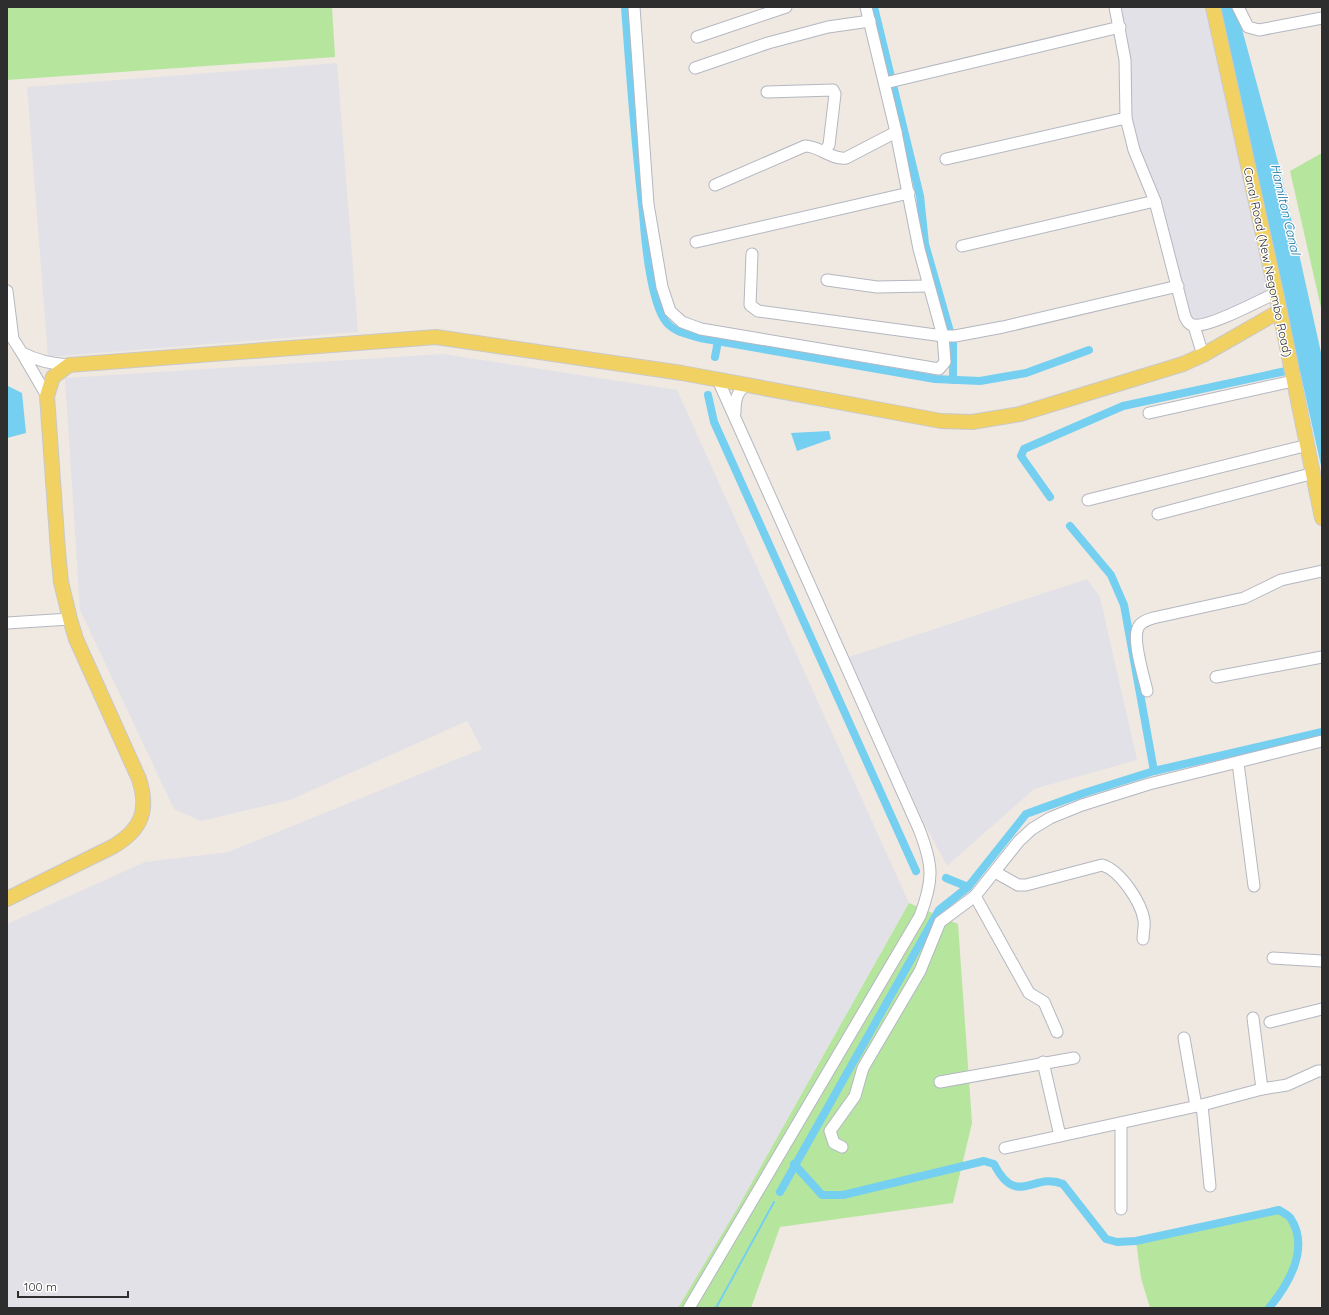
<svg xmlns="http://www.w3.org/2000/svg" width="1329" height="1315" font-family="Quicksand,sans-serif">
<rect width="100%" height="100%" fill="#efe9e1"/>
<g fill="#e3e1e8">
<path d="M1117,7h95l62,285 -72,31 -13,-1 -59,-189z"/>
<path d="M337,63l21,269 -310,25 -21,-270z"/>
<path d="M443,354l234,36 232,513 -172,306 -59,99h-671v-384l138,-62 83,-10 254,-103 -15,-28 -177,79 -89,21 -27,-12 -94,-199 -15,-232z"/>
<path d="M1087,579l13,18 37,163 -103,29 -87,77 -23,-43 -75,-166z"/>
</g>
<g fill="#b6e59e">
<path d="M7,7h325l3,50 -328,23z"/>
<path d="M1322,153v159l-32,-141z"/>
<path d="M909,903l49,21 14,199 -19,80 -173,24 -29,81h-73l59,-99z"/>
<path d="M1279,1210c4,3 10,5 12,9 19,30 -3,66 -22,89h-119l-9,-30 -5,-37z"/>
</g>
<g fill="#75cff0">
<path d="M1219,7h17l45,166 41,184v113z"/>
<path d="M7,383l1,3 14,7 4,40 -19,5z"/>
<path d="M829,431l2,8 -34,12 -6,-18z"/>
</g>
<g fill="none" stroke-linecap="round" stroke-linejoin="round">
<path stroke="#75cff0" stroke-width="2" d="M716,1308l58,-106"/>
<g stroke="#75cff0" stroke-width="8">
<path d="M625,7c5,69 10,137 18,206 2,27 7,83 21,106 8,13 23,15 36,19l235,41 45,2 46,-8 63,-23"/>
<path d="M874,7l46,189 5,48 28,98v38"/>
<path d="M715,357l3,-16"/>
<path d="M708,395l6,27 202,449"/>
<path d="M1050,497l-29,-41 3,-7 99,-43 177,-38 22,-9"/>
<path d="M1070,526l41,49 13,30 30,166"/>
<path d="M946,878l22,9"/>
<path d="M794,1164l28,31h21l141,-34 10,3c23,45 40,7 69,20l43,55 11,3 19,-1 143,-31c4,3 10,5 12,9 19,30 -3,66 -22,89"/>
<path d="M780,1192l159,-282 29,-23 58,-73 58,-21 70,-22 168,-39"/>
</g>
<defs>
<g id="minor">
<path d="M634,7l14,197 14,83 8,24 12,11 19,7 238,40 6,-7 -2,-26 -24,-87 -23,-117 -30,-125"/>
<path d="M1115,7l10,53 1,58 8,32 21,51 30,116c2,4 4,8 9,8 15,3 66,-25 82,-32"/>
<path d="M1238,7l10,20 11,3 63,-12"/>
<path d="M697,37l89,-30"/>
<path d="M695,68l73,-25 60,-16 42,-6"/>
<path d="M885,83l235,-56"/>
<path d="M767,92l66,-2 2,4 -6,51 -5,7"/>
<path d="M946,159l180,-41"/>
<path d="M715,185l90,-39c15,0 26,14 41,12l50,-26"/>
<path d="M696,242l213,-49"/>
<path d="M962,246l193,-45"/>
<path d="M752,254l-2,51 8,6 185,25h12l48,-9 175,-41"/>
<path d="M827,280l50,7 51,-1"/>
<path d="M7,291l6,48 9,14"/>
<path d="M1194,326l9,29"/>
<path d="M47,396l-25,-43c16,8 29,11 47,12"/>
<path d="M735,413c0,-12 1,-20 11,-28"/>
<path d="M1149,413l144,-32"/>
<path d="M1088,500l220,-55"/>
<path d="M1158,514l156,-41"/>
<path d="M7,623l63,-4"/>
<path d="M1216,677l106,-20"/>
<path d="M1147,691c-3,-14 -15,-51 -9,-63 2,-6 9,-8 15,-10l91,-20 37,-18 41,-9"/>
<path d="M1238,763l16,123"/>
<path d="M995,872l23,13h8l76,-20c18,5 39,37 42,55 1,5 -1,13 -1,19"/>
<path d="M975,896l54,97 15,9 13,30"/>
<path d="M1273,958l49,3"/>
<path d="M1253,1018l9,71"/>
<path d="M1270,1022l52,-13"/>
<path d="M1184,1038l12,68"/>
<path d="M1043,1062l17,74"/>
<path d="M940,1082l134,-24"/>
<path d="M1202,1105l8,81"/>
<path d="M842,1147l-8,-4 -4,-12 25,-35 8,-28 57,-97 20,-49 35,-26 44,-55 13,-12 18,-11 32,-13 67,-21 173,-43"/>
<path d="M1005,1148l197,-43 60,-16 25,-4 31,-14h4"/>
<path d="M1121,1209v-86"/>
<path d="M689,1308l231,-392c14,-37 13,-51 -1,-87l-201,-449"/>
</g>
<g id="major">
<path d="M1213,7l63,286 46,225"/>
<path d="M7,899l107,-53c28,-17 35,-36 25,-67l-63,-140 -6,-20 -9,-37 -3,-31 -11,-155 6,-19 16,-12 367,-28 246,36 259,48 31,1 48,-8 163,-50 20,-9 75,-43"/>
</g>
</defs>
<use href="#minor" stroke="#b4b7c1" stroke-width="13"/>
<use href="#major" stroke="#c9c9c9" stroke-width="16"/>
<use href="#minor" stroke="#fff" stroke-width="11"/>
<use href="#major" stroke="#f2d163" stroke-width="14"/>
</g>
<g text-anchor="middle" dominant-baseline="central" stroke-width="3" stroke-linejoin="round" paint-order="stroke">
<g font-size="12" fill="#2e2e2e" stroke="#fff">
<text transform="translate(1268 262) rotate(78)">Canal Road (New Negombo Road)</text>
</g>
<g font-size="13" font-style="italic" fill="#0d6fa3" stroke="#fff">
<text transform="translate(1286 209) rotate(77)">Hamilton Canal</text>
</g>
</g>
<rect width="1329" height="1315" fill="none" stroke="#2e2e2e" stroke-width="16"/>
<path d="M18 1291v6h110v-6" fill="none" stroke="#2e2e2e" stroke-width="2"/>
<text x="24" y="1291" font-size="12" fill="#2e2e2e" stroke="#ffffff" stroke-width="3" paint-order="stroke">100 m</text>
</svg>
